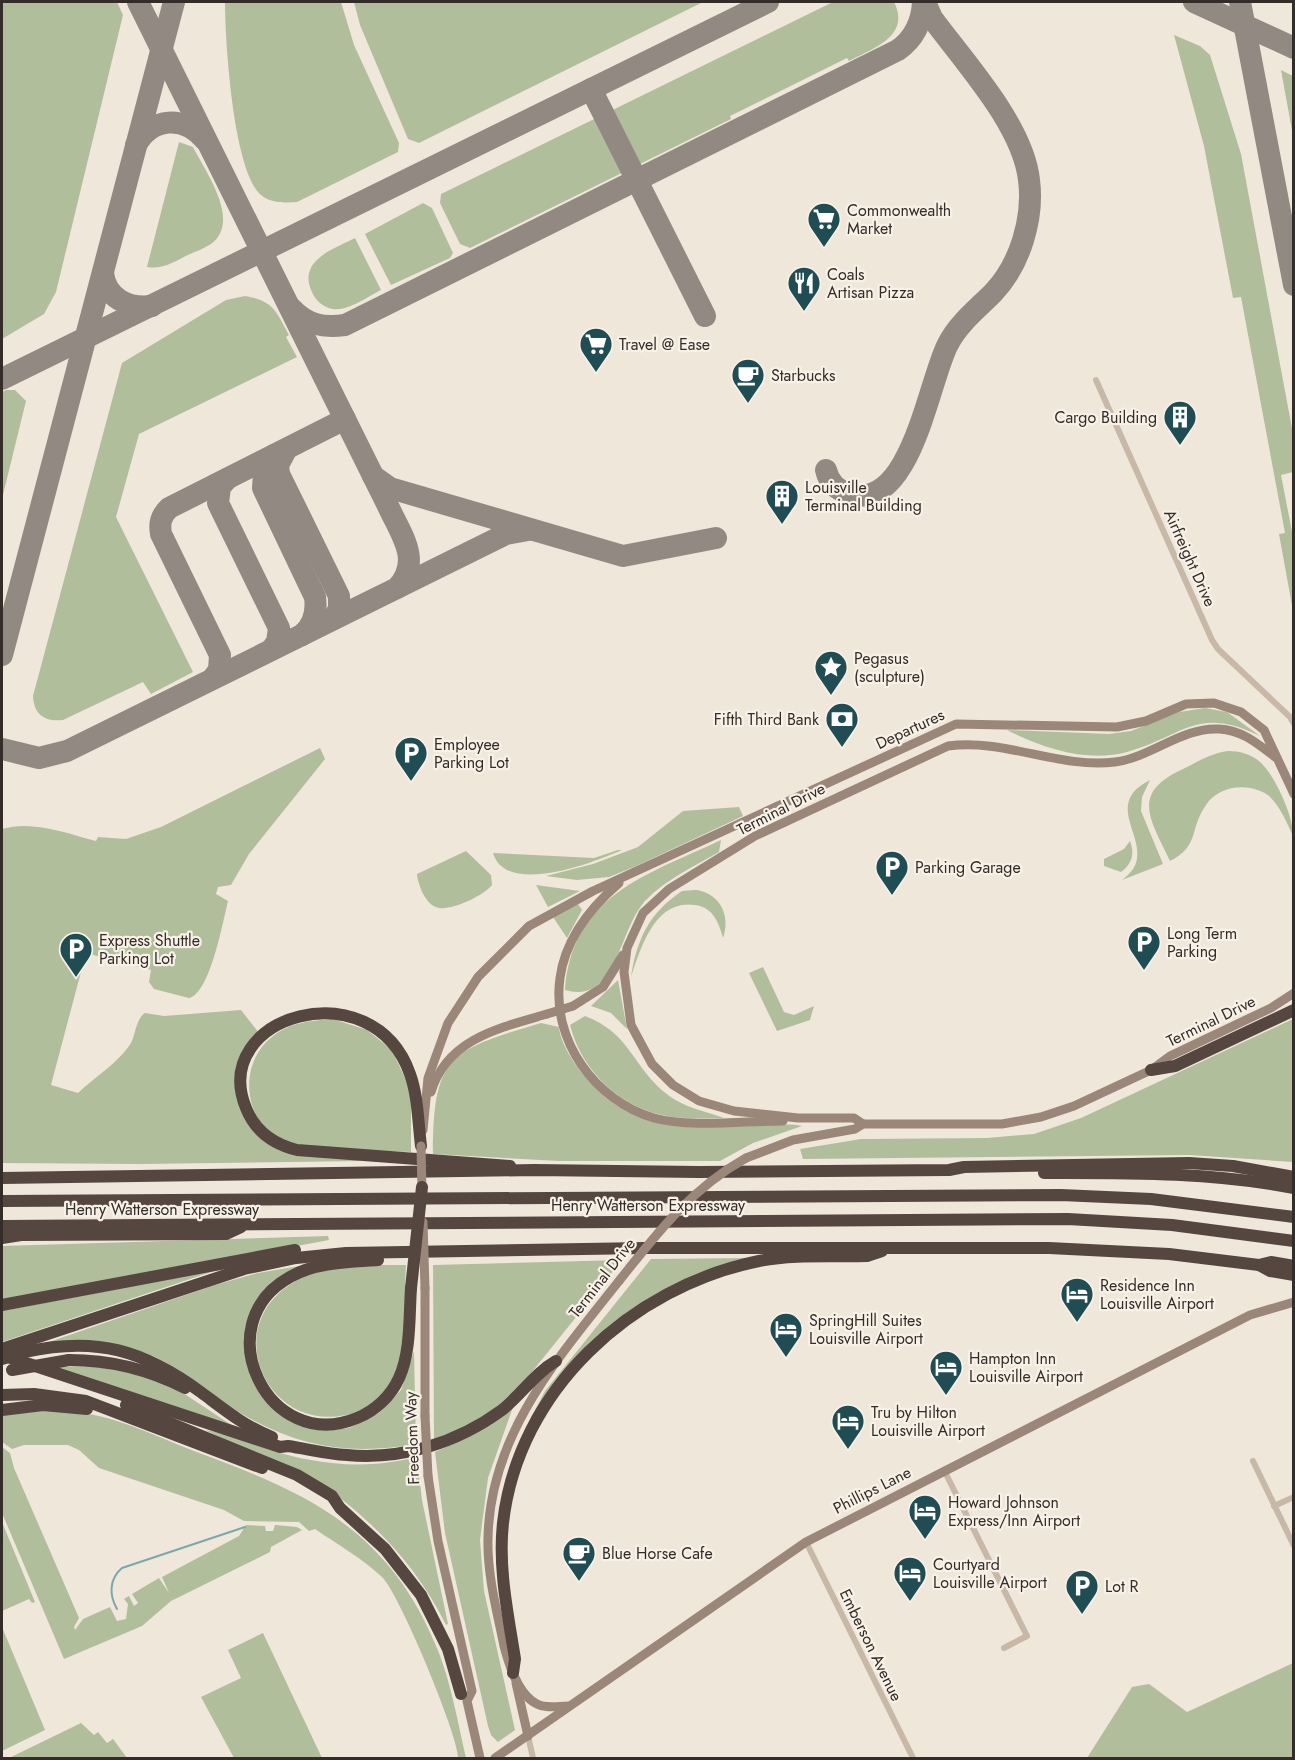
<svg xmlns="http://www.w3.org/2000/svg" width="1295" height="1760" font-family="Jost,sans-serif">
<rect width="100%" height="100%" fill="#f0e7db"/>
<g fill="#b1be9c">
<path d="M2,2h115l6,13 -67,277 -12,22 -42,25z"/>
<path d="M225,2h116l13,43 45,98 -1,9 -101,50c-11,1 -27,1 -36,-7 -28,-24 -36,-155 -36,-193z"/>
<path d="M354,2h349l-284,141 -11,-4 -48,-114z"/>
<path d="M833,2h61c17,34 -20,46 -45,59l-2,-3 -117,58 1,3 -261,129 -10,-4 -20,-41 1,-9z"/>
<path d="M1174,35l26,11 10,9 31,99 52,280v38l-12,3 12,62v74l-14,-77 6,-1 -44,-236 -8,1 -29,-152z"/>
<path d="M1281,70l12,6v60z"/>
<path d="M179,142l14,5c12,24 49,74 18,97 -6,4 -14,7 -21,10 -15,7 -27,16 -43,13z"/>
<path d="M423,203l9,5 21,45 -3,5 -59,27 -26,-51z"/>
<path d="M355,238l26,52c-14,7 -32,21 -48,19 -9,-1 -18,-9 -21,-17 -15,-31 21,-43 43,-54z"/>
<path d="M245,296c29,5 31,15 44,39l-3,2 11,20 -158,77 -23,83 77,155 -42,22 -8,-12 -80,38c-18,2 -29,-5 -30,-24l89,-333 104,-63z"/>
<path d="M6,390h9l11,11 -24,98v-107z"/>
<path d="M1205,708l22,4 33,24c-63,-31 -76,0 -133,16 -39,11 -85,-4 -120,-22l102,4 22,-3 48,-19z"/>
<path d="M320,748l5,11 -76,95 -18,31 -13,2 -2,7 12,7c-5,20 -18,93 -39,97l-35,-9 -5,-7 2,-12 -65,-17 -35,132 27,8c16,-15 41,-31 53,-50 5,-10 5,-24 14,-30l19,3 77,-6 18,23 -21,49 24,56 100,23 -222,3 -138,-1v-334c30,-9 64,4 94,12l2,-4 28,2 35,-12z"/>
<path d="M1228,751c12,0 22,3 31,10 15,12 35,56 34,75 -6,-13 -13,-30 -24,-40 -19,-14 -50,-11 -63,9 -17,24 -6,41 -36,56 -20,-42 -40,-68 13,-92 16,-8 29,-16 45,-18z"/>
<path d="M1150,780l-8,17 -1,14 22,53 -41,16c45,-31 -28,-72 28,-100z"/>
<path d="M739,807l4,9 -109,51 -25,10 -32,3 -31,-4 47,-12 45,-17 45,-36z"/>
<path d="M721,840l-2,12c-24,14 -54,28 -73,48 -28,29 -28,105 -81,90 7,-95 82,-115 156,-150z"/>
<path d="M1130,841c5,13 2,23 -9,31l-17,-6v-7l20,-10z"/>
<path d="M618,850h4c-27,12 -116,47 -129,3l101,5z"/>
<path d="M466,851l25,24 1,10c-9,11 -39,25 -53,23 -9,-2 -13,-9 -17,-16 -2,-6 -5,-12 -5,-18z"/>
<path d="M536,885l44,6 -32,16z"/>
<path d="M682,891c5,0 14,-2 19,0 22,6 29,28 22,47 -4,-15 -10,-31 -28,-33 -40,-6 -54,42 -64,72 6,-38 18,-64 51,-86z"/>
<path d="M578,904l4,6 -15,28 -14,-21z"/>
<path d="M763,967l21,45 10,3 20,-9 -4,14 -33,11 -28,-58z"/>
<path d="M618,980l9,49 -16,-16 -20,-7z"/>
<path d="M585,1016c46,17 48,53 83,79 17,13 37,16 56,23 -17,0 -35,1 -52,-1 -49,-7 -90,-44 -102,-92z"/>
<path d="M333,1019l34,11 25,20 19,41v61c-36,-2 -101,1 -132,-14 -38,-20 -39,-77 -7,-101 18,-15 39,-16 61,-18z"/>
<path d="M1293,1019v143l-104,-7 -386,4 -3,-10 61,-10 126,-1 47,-4 47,-16z"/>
<path d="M541,1023l18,4c1,15 15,37 27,51 47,56 105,49 170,48 14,-1 34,-3 46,0l-49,17 -33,18h-161l-126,-7c0,-100 18,-104 108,-131z"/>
<path d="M328,1236l1,4 -327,61v-55z"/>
<path d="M749,1258l-133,65 -90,109 -2,-1 21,-40 106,-132z"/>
<path d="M622,1260l-111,138 -39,26 -38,16 -1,-175z"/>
<path d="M311,1264l-44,26 -20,70 1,7 3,7 56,53 24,3 18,-2 30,-15 22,-23 13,-39 2,93c-79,14 -135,-2 -201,-47 -22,-15 -44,-35 -70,-44 -22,-7 -73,-8 -99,-10l169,-58 43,-12z"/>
<path d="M406,1265c-2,24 0,80 -7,100 -9,25 -27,45 -53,50 -80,17 -125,-87 -55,-131 33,-21 77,-19 115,-19z"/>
<path d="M217,1270l-215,72v-31z"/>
<path d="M92,1366l54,10 34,15 53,35 -175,-59z"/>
<path d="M513,1407l-25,71 -8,62 4,51 31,139 -17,12 -7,-7 -3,-9 -43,-193 -10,-81 29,-13z"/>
<path d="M27,1411c16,0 34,-1 50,1 43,5 84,27 125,42 113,42 189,79 237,199 13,34 19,71 27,105h-8c1,-21 -59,-165 -76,-181 -19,-18 -45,-33 -67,-48l-6,2 -10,-9 -55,-1 -20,-11 -125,-42 -20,-18 -11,-5h-44l-12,4 -10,-7v-27z"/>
<path d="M205,1430c20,3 42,12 62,19 50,16 98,21 150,8l5,43 26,124 -2,1c-27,-55 -66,-97 -115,-134z"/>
<path d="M2,1447l8,6 4,15 65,150 -5,9 1,3 8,-11 27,-12 7,14 9,-2 2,-15 -4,-5 5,-3 5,10 4,-3 -6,-9 27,-16 10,15 -7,-16 77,-41 7,-11 19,1 1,5h7l2,-6 22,2 5,3 -31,17 -1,5 -99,49 -29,25 -78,33 -62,-146z"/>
<path d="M2,1522l33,80 -3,1 -3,-4 -27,12z"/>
<path d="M2,1627l43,103 -43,21z"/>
<path d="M263,1633l59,125h-88l-33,-61 40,-19 -13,-28z"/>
<path d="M1293,1663v95h-206l45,-71 17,-3 38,28z"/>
<path d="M81,1723l13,12 4,-3 9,11 6,-4 14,19h-118z"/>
</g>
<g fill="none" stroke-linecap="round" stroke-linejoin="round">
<path stroke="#7ca7ab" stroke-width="2" d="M117,1609c-8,-14 -8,-30 5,-41l123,-41"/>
<g stroke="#928a82" stroke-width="22">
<path d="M1194,2l100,46"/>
<path d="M1240,2l54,283"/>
<path d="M591,89l114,227"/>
<path d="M136,145c16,-28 48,-30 69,-5"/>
<path d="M103,273c3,25 25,36 49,33"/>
<path d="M291,308c16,17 32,20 54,17l553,-275c17,-12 24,-28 25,-48"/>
<path d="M2,379l766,-377"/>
<path d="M286,450l-8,15 1,9 60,122v13l-6,10"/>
<path d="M274,455l-10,18 -1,15 52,109c2,15 -1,28 -13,38"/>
<path d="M826,470c3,13 12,21 24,24 61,18 79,-115 98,-150 10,-20 29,-35 45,-51 27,-28 41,-75 36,-113 -6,-55 -64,-117 -97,-162l-7,-16"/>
<path d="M373,476l17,12 233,68 93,-18"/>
<path d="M227,479l-7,8 -2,16 61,125 -2,14 -5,7"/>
<path d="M397,588l109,-54 22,-4"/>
<path d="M2,655l172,-653"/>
<path d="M213,678l6,-8 1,-15 -59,-121c-2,-11 0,-18 8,-26l176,-89"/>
<path d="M2,749l37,9 28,-7 330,-163c25,-27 5,-52 -8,-80l-251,-506"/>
</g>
<g stroke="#c7b8a8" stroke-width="6">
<path d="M1096,380l116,260 6,9 72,68 4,7"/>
<path d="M1253,1461l41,85"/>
<path d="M944,1470l83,166 -23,12"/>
<path d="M1274,1506l20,-9"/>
<path d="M806,1542l107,216"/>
<path d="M528,1736l5,22"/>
</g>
<g stroke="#9a877a" stroke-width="9">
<path d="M619,883c-29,25 -54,57 -59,95 -9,62 35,123 94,140 35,10 91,3 129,3"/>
<path d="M573,1006l30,-19 20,-32"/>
<path d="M431,1092c16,-53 68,-64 116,-78"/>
<path d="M863,1124l-9,-6h-56l-64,-7 -35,-10 -26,-16 -21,-21 -21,-39 -7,-53 3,-24 16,-35 26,-24 86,-53 193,-90c56,-8 111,23 167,16 37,-5 67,-35 104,-33 23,1 39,15 56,28"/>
<path d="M423,1130l5,-52 20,-55 30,-46 51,-51 64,-35 363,-167 161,3 29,-6 40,-17 28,-1 27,9 23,18 30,64"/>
<path d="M746,1158l47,-18 62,-11 8,-5h139l39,-7 33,-11 77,-36 19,-14 101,-48 23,-15"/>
<path d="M425,1288v128"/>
<path d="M428,1476l10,65 34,150 -5,10 13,57"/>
<path d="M516,1683l12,53"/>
<path d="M568,1706c-10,0 -22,3 -31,-2 -19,-9 -28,-39 -33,-58 -7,-35 -17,-71 -16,-108 2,-104 70,-180 131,-257"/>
<path d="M495,1758l311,-216 444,-227 44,-13"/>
</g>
<g stroke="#554740" stroke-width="12">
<path d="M1151,1070l24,-4 119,-56"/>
<path d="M421,1146c-3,-24 -3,-50 -11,-72 -37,-106 -202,-59 -164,34 9,23 27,36 51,42l213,16"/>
<path d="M1044,1173c84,0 166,-1 250,15"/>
<path d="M2,1178l532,-8 165,2 250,-2 15,-3 225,-4 44,3 61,11"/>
<path d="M2,1201l1059,-6 90,4 143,18"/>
<path d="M2,1226l1066,-7 104,6 122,16"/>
<path d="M2,1238l19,-3 205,-1 15,-7"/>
<path d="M378,1260c-29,2 -62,2 -88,17 -85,47 -22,178 67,141 18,-7 34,-22 42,-40 12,-26 10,-61 12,-90"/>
<path d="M1259,1265l11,6 24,4"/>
<path d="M2,1305l293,-55"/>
<path d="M2,1349l242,-80 52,-11 50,-5 298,-5h405l120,6 90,11 12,-3 23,4"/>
<path d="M25,1352c71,-16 119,-2 177,41 23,17 42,33 70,44"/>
<path d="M2,1355l278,92 8,-1c20,3 39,8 59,9 55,5 110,-12 155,-45 19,-15 33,-37 54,-49"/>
<path d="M69,1360c42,0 79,9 116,28"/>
<path d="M2,1395l32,-1 52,7 176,67"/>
<path d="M126,1405l171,70 35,21 8,12 45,41 36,46 27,54 13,45"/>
<path d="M2,1410l41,-5 44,4"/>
<path d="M513,1673l2,-14c-7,-45 -17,-91 -12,-136 15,-133 128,-236 256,-262 35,-7 73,-4 108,-5l15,-5"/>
</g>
<g stroke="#9a877a" stroke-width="9">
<path d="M547,1014l26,-8"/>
<path d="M421,1146l1,47"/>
<path d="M423,1222l2,66"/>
<path d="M619,1281c38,-48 73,-93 127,-123"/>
<path d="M425,1416l3,60"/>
</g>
<g stroke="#554740" stroke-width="12">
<path d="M411,1288l11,-101"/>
<path d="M2,1359l23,-7"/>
<path d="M12,1370l57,-10"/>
</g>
</g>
<defs>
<symbol id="supermarket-pin" viewBox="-11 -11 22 30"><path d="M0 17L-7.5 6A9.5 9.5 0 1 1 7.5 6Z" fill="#204d53" stroke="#f8f1e7"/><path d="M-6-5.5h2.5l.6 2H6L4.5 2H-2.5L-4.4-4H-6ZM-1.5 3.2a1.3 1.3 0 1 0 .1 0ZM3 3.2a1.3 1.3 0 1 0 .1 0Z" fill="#fff"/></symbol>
<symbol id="restaurant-pin" viewBox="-11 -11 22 30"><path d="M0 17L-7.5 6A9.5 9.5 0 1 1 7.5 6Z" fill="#204d53" stroke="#f8f1e7"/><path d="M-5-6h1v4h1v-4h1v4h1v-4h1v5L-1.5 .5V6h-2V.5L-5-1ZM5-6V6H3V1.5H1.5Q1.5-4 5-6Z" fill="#fff"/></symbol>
<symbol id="cafe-pin" viewBox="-11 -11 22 30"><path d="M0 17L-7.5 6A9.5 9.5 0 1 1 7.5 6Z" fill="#204d53" stroke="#f8f1e7"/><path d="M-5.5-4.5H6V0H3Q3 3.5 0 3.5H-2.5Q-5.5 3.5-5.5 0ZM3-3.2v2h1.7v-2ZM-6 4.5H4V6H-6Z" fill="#fff"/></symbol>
<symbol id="building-pin" viewBox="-11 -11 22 30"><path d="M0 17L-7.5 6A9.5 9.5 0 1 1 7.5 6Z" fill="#204d53" stroke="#f8f1e7"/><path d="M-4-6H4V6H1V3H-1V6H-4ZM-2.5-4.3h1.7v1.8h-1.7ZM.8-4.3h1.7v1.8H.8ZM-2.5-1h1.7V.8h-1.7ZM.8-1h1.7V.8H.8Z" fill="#fff"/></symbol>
<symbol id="sight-pin" viewBox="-11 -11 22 30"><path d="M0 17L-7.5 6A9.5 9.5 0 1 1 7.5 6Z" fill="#204d53" stroke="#f8f1e7"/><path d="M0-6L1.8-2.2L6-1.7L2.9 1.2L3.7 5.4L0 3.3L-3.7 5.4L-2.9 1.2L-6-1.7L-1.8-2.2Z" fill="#fff"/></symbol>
<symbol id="bank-pin" viewBox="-11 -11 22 30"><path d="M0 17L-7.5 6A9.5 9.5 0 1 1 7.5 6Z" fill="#204d53" stroke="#f8f1e7"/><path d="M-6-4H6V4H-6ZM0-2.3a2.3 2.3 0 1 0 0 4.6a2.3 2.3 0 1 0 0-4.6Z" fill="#fff"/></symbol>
<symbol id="parking-pin" viewBox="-11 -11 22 30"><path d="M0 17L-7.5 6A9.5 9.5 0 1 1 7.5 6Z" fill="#204d53" stroke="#f8f1e7"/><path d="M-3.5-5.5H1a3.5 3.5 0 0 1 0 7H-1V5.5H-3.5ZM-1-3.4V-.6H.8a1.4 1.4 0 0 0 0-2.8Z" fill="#fff"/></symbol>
<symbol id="hotel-pin" viewBox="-11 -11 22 30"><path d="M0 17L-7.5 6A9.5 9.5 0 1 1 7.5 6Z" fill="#204d53" stroke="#f8f1e7"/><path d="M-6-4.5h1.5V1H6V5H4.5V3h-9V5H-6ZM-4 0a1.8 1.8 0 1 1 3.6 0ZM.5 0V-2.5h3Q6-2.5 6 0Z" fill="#fff"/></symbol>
</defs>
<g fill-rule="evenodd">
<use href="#supermarket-pin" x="805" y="200" width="38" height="52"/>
<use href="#restaurant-pin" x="785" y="264" width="38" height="52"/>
<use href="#supermarket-pin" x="577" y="325" width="38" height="52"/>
<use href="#cafe-pin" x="729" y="356" width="38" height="52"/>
<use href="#building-pin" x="1161" y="398" width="38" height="52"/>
<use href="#building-pin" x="763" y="477" width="38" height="52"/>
<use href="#sight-pin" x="812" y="648" width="38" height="52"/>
<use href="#bank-pin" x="823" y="700" width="38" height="52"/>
<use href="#parking-pin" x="392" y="734" width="38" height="52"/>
<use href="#parking-pin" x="873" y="848" width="38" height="52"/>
<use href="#parking-pin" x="1125" y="923" width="38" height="52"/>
<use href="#parking-pin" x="57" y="930" width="38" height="52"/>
<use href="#hotel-pin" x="1058" y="1275" width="38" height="52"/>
<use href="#hotel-pin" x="767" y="1310" width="38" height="52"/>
<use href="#hotel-pin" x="927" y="1348" width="38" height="52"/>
<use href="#hotel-pin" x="829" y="1402" width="38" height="52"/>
<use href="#hotel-pin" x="906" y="1492" width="38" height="52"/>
<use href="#cafe-pin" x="560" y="1534" width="38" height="52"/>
<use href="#hotel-pin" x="891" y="1554" width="38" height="52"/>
<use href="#parking-pin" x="1063" y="1567" width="38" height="52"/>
</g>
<g text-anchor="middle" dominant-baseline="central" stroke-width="4.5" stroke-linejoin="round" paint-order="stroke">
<g font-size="16" fill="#342c28" stroke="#f8f1e7" text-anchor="start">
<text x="847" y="210">Commonwealth<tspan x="847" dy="18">Market</tspan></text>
<text x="827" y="274">Coals<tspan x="827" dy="18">Artisan Pizza</tspan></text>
<text x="619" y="344">Travel @ Ease</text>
<text x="771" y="375">Starbucks</text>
<text x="1157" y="417" text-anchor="end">Cargo Building</text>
<text x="805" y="487">Louisville<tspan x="805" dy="18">Terminal Building</tspan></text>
<text x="854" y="658">Pegasus<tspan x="854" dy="18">(sculpture)</tspan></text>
<text x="819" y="719" text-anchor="end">Fifth Third Bank</text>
<text x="434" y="744">Employee<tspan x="434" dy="18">Parking Lot</tspan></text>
<text x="915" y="867">Parking Garage</text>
<text x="1167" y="933">Long Term<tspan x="1167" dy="18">Parking</tspan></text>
<text x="99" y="940">Express Shuttle<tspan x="99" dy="18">Parking Lot</tspan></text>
<text x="1100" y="1285">Residence Inn<tspan x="1100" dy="18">Louisville Airport</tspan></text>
<text x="809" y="1320">SpringHill Suites<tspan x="809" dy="18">Louisville Airport</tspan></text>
<text x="969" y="1358">Hampton Inn<tspan x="969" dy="18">Louisville Airport</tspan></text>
<text x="871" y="1412">Tru by Hilton<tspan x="871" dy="18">Louisville Airport</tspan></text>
<text x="948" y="1502">Howard Johnson<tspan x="948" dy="18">Express/Inn Airport</tspan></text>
<text x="602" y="1553">Blue Horse Cafe</text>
<text x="933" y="1564">Courtyard<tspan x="933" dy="18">Louisville Airport</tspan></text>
<text x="1105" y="1586">Lot R</text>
</g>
<g font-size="16" fill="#342c28" stroke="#f8f1e7">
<text transform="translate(1190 558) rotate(66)">Airfreight Drive</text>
<text transform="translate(910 729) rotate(-25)">Departures</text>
<text transform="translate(781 809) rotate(-27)">Terminal Drive</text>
<text transform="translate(1211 1021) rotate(-26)">Terminal Drive</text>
<text x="648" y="1205">Henry Watterson Expressway</text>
<text x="162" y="1209">Henry Watterson Expressway</text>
<text transform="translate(602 1278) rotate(-52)">Terminal Drive</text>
<text transform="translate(412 1438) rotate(-92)">Freedom Way</text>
<text transform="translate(872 1490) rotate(-27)">Phillips Lane</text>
<text transform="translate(871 1645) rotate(64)">Emberson Avenue</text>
</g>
</g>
<rect width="1295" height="1760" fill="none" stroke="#342c28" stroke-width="6"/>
</svg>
